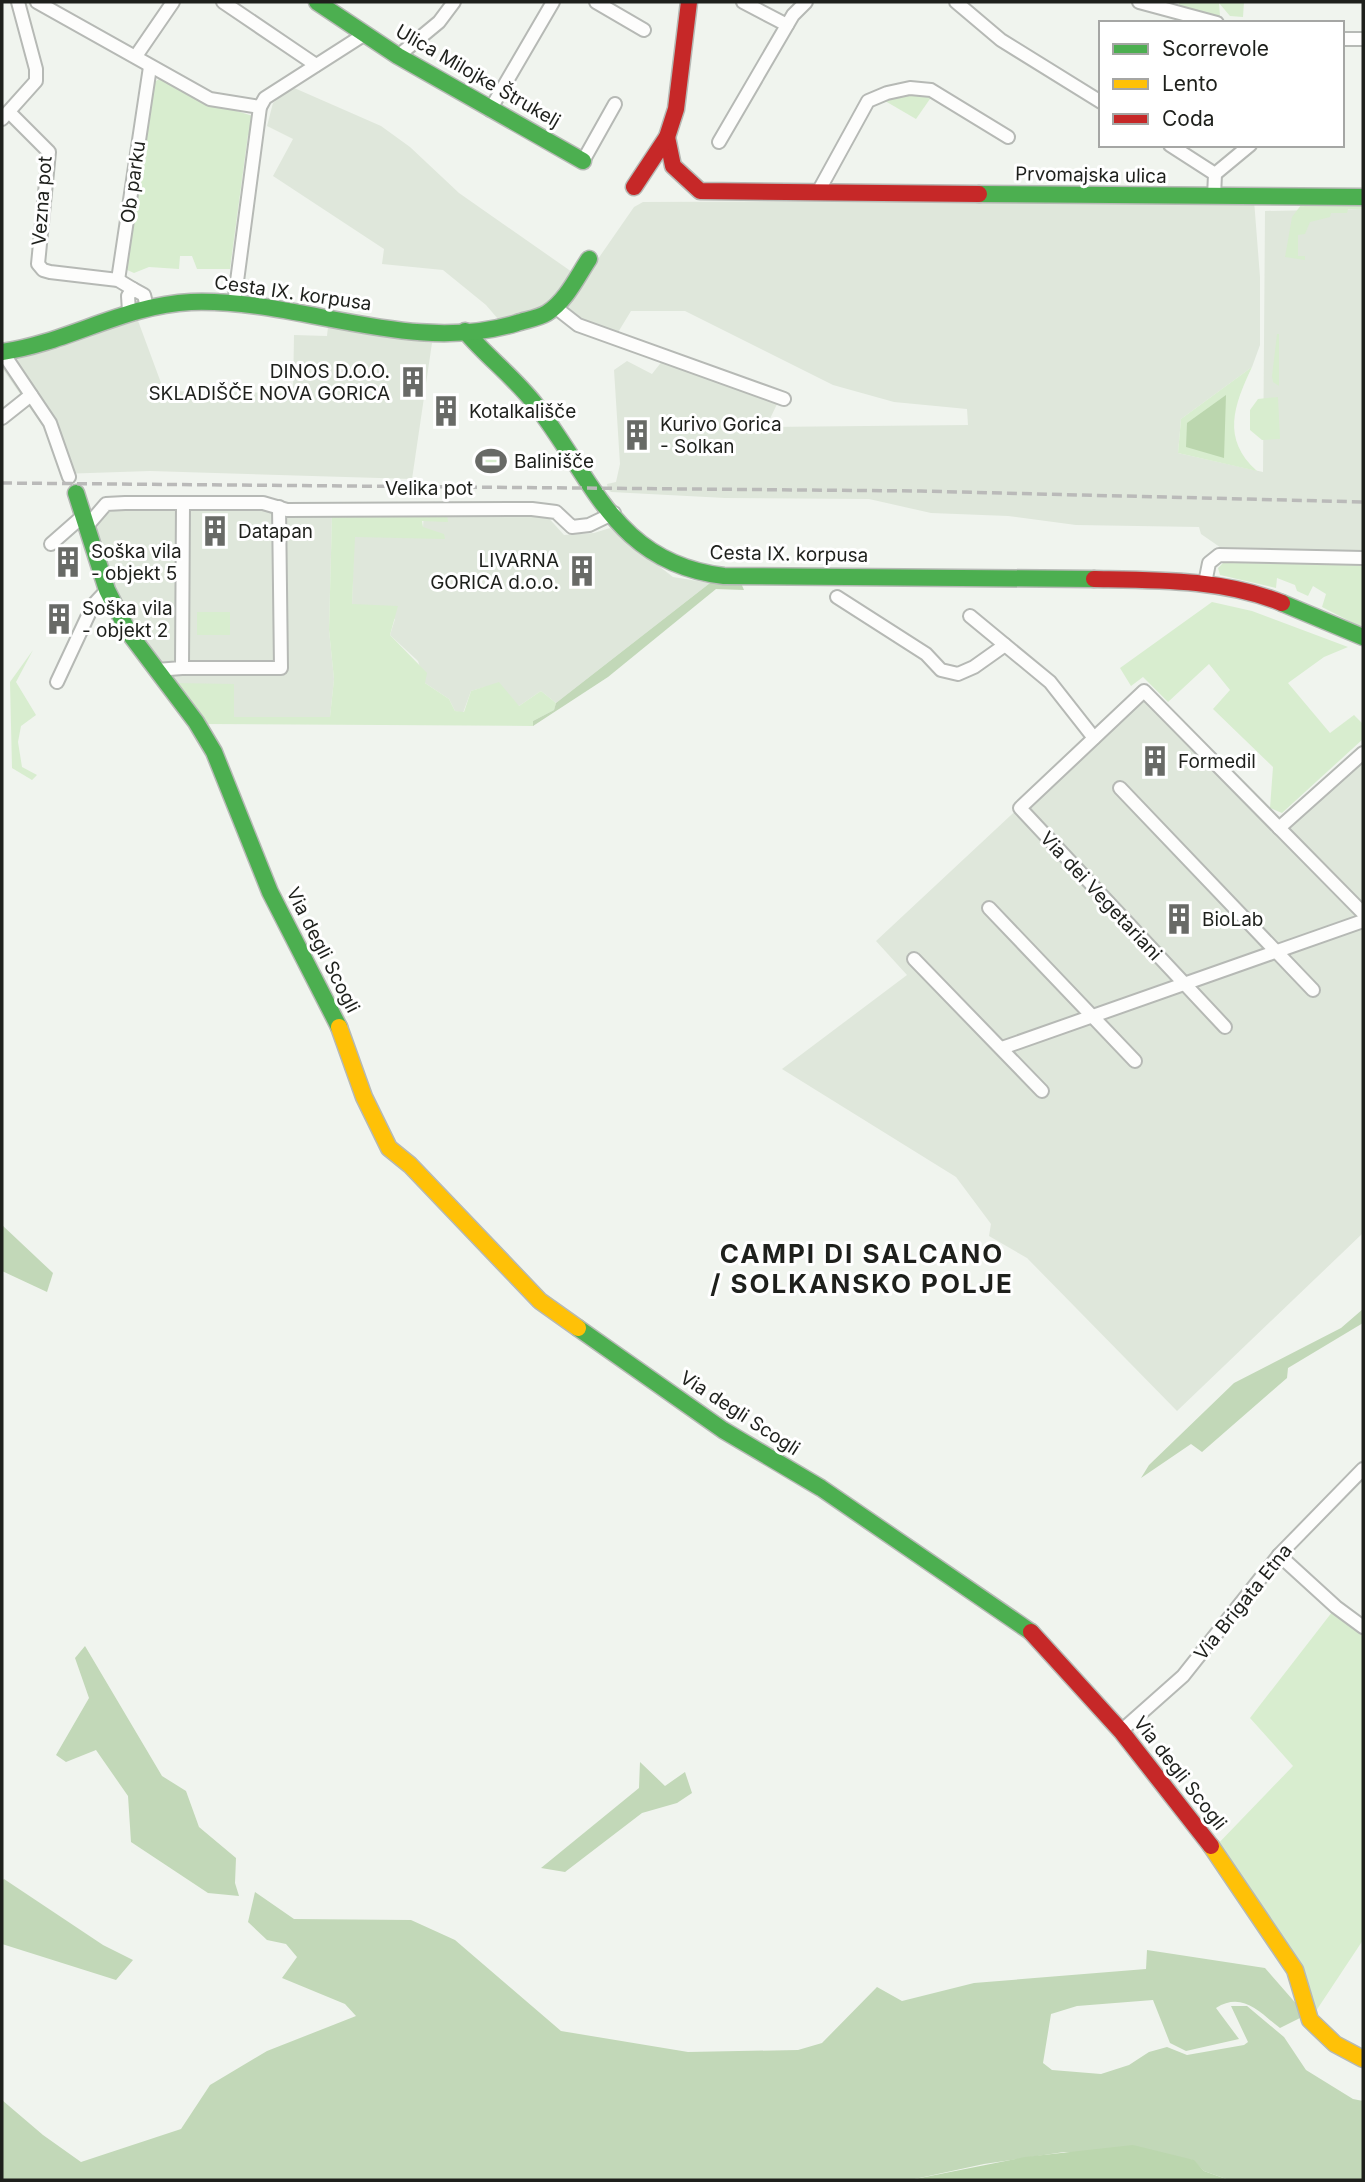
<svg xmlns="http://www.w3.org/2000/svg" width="1365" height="2182" font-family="Inter,sans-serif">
<rect width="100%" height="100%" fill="#f0f4ee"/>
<g fill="#dfe7db">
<path d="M292,87l89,39 29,21 49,46 113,79 -13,20 -13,12 -39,16 -9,-1 -12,-14 -43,-35 -61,-6 2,-15 -111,-73 20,-37 -26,-13 6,-23z"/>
<path d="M1254,200l6,77v68l-8,22 -71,52 -3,34 85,19 2,-261 98,-2v341l-136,2 -26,-18 -2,-7 -123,-2 -68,-9 -77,-3 -62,-14 -144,-1 -114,-6 -3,-3 -1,-5 9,-2 4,-18 -6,-94 13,-9 25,13 11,-14 115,42 -12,25 202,-2 -1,-16 -73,-7 -61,-17 -148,-74h-54l-14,23 -35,-12 -18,-14 70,-101 9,-5z"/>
<path d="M137,318l27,73 129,2 1,-58 33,1 1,-9 104,16 -20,136 -262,-8 -90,3 -14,-43 -44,-63 5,-23 88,-11z"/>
<path d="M263,506l69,9 -3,115 5,49 -4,38h-134l-74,-111 -27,-76 4,-15 18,-5z"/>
<path d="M424,514h121l19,21 30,-2 16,-5 63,49 37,6 -154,120 -15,-12 -22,15 -34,-19 -14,4 -8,22 -8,-2 -6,-12 -24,-16 -7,-22 -28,-26 5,-16 -43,-14 2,-68 69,-10z"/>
<path d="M1144,691l135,136 84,-74v480l-186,178 -150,-153 -38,-22 2,-12 -35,-47 -174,-108 125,-94 -31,-34z"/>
</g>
<g fill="#d8edcf">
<path d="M1179,2h65l-1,15 -13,-1 -11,-13 1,13 -41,-9z"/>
<path d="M161,78l63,29 32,10 -2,18h-6l-18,134h-33l-5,-13h-12l-1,13 -30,-2 -15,6 -9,-4 26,-185z"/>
<path d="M912,91l20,5 -16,23 -36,-21z"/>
<path d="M1363,204v5h-15l-1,4h-16l-1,4 -20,5 -5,12 -7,1v21h7v4l-20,-3 7,-40 9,-12z"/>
<path d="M1277,334h2v52l-6,-4 -1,-6z"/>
<path d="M1252,367c-18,38 -31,72 5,104l-79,-18 3,-34z"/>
<path d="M1278,397l2,42 -18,1 -12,-10v-20l8,-11z"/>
<path d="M477,453l29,3 -2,14 -29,-3z"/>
<path d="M447,514l1,8 -26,-1 1,6 21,7 1,5 -90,-2 -3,67 46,2 -8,29 37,38 -2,10 24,16 6,12 9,1 7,-21 28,-9 20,24 22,-15 15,12 -2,7 -21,11v5l-332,-2 -27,-41 60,1v33h96l4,-38 -5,-49 3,-115z"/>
<path d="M1223,563l140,1v64l-41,-21 4,-13 -13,-8 -5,10 -11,-5 -2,-6 -18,-7 -1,10 -56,-13 -2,-7z"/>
<path d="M1212,602l40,9 96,36 -24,10 -36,26 42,50 24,-18 9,9v15l-81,74 -12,-5 3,-41 -60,-58 17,-19 -21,-26 -41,38 -25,-25 -12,9 -11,-18z"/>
<rect x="197" y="612" width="33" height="23"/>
<path d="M33,650l-17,32 20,33 -15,11 -3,16 4,25 15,8 -5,5 -20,-12 -2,-86z"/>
<path d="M1336,1607l27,20v313l-53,80 -15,-50 -82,-121 80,-83 -43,-48z"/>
</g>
<g fill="#c2d8b8">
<path d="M710,583h31l3,7 -28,-1 -108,88 -75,49v-5l21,-11 2,-7z"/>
<path d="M2,1225l51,48 -6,19 -45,-21z"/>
<path d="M1363,1309v14l-75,45 -1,10 -85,74 -11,-8 -50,34 8,-13 85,-82 107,-55z"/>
<path d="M85,1646l77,130 24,15 13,36 37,31 -1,25 4,13 -31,-3 -77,-51 -3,-46 -32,-46 -30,12 -10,-7 33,-57 -14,-40z"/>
<path d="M640,1762l25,24 20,-14 7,21 -15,10 -35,10 -77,59 -24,-4 98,-80z"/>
<path d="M4,1879l99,66 30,15 -17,20 -114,-36v-63z"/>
<path d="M255,1892l39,27 117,1 44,20 106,91 127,21 110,-2 24,-7 55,-56 25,14 72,-18 172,-14 1,-19 118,18 41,47 -26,13c-20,-15 -37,-37 -64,-20l23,31 -53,12 -16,-8 -17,-43 -76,6 -26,8 -8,49 9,7 49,4 28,-9 20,-13 18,-5 20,8 57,-10 4,-3 -17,-36h16l37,31 22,33 47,29 10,2v79h-134l-25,-9 -11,-11 -129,-8 -80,12 -74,16h-908v-80l41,35 38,27 100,-33 29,-44 57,-34 89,-35 -11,-12 -63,-26 15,-21 -11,-13 -19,-4 -19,-18z"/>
</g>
<g fill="#bbd6ae">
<path d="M1226,395l-2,63 -38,-11 1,-24z"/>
<path d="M1133,2145l61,15 10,11 25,9h-319l115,-23z"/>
</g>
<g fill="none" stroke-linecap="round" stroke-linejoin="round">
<defs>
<g id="street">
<path d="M37,2l173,97 50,8"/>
<path d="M223,2l93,63"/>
<path d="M596,2l48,28"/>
<path d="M743,2l44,23"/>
<path d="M956,2l45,38 100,62"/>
<path d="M1139,2l78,21"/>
<path d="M1342,39h21"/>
<path d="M136,56l37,-54"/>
<path d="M398,56l41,-34 15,-20"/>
<path d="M490,110l63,-108"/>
<path d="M9,112l40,40 -11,112 5,6 7,2 68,8 15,9"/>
<path d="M2,119l34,-38v-12l-18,-67"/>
<path d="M719,142l74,-127 13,-13"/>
<path d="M1170,145l45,29 -1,23"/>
<path d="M583,161l32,-57"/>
<path d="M1215,174l35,-29"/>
<path d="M818,192l50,-91 19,-8 23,-5 21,2 77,47"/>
<path d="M118,280l32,-213"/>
<path d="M234,304l26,-197 5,-9 100,-64"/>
<path d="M555,307l23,18 206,74"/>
<path d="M129,311l-1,-15 5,-7 11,6 3,12"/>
<path d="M3,353l47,70 19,54"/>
<path d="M2,418l29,-23"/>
<path d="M87,526l19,-22 19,-1h138l24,7 245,-1 24,3 16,15 17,-2 25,-12"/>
<path d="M51,544l33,-29"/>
<path d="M1205,583l4,-20 10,-8 144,3"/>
<path d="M837,597l89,57 15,16 17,4 16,-7 31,-22"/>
<path d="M970,616l80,66 44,56"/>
<path d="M182,668h99l-2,-161"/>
<path d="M156,670l26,-2 1,-164"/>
<path d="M57,682l36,-77 14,-15"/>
<path d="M1120,788l193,202"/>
<path d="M1279,828l84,-75"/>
<path d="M989,908l146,153"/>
<path d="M914,959l128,132"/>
<path d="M1225,1027l-205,-219 124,-117 219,222"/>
<path d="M1002,1048l361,-127"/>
<path d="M1279,1555l57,52 27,20"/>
<path d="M1121,1731l62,-55 96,-121 84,-86"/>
</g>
<g id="fast">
<path d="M317,2l81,54 185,105"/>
<path d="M979,194l384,3"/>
<path d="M465,331c22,26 49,46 70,73 59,76 80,159 189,172l370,3"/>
<path d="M2,352c65,-9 122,-47 189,-50 108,-4 219,54 326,21 9,-3 22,-5 30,-10 19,-12 30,-36 42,-54"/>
<path d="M76,493l31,97 22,43 67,89 18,30 56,140 69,135"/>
<path d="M1282,603l81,34"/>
<path d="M578,1328l145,102 98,58 210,144"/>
</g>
<g id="slow">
<path d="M339,1027l25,70 25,51 21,17 130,136 38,27"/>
<path d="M1211,1846l84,124 15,50 25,24 28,15"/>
</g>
<g id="jam">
<path d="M667,137l6,29 27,25 279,3"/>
<path d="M634,187l33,-50 9,-28 13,-107"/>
<path d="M1094,579c63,1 129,0 188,24"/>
<path d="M1031,1632l90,99 90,115"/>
</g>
</defs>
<use href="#street" stroke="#b6b9b5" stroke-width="16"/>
<use href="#fast" stroke="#b6b9b5" stroke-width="19"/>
<use href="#slow" stroke="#b6b9b5" stroke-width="19"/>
<use href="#jam" stroke="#b6b9b5" stroke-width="19"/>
<use href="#street" stroke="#fdfdfc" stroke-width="12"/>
<use href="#fast" stroke="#4caf50" stroke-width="16"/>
<use href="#slow" stroke="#ffc107" stroke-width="16"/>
<use href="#jam" stroke="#c62828" stroke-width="16"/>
<path stroke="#babab9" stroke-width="3.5" stroke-dasharray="10 5" stroke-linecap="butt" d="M2,483l919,8 442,11"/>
</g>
<defs>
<symbol id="building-bare" viewBox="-9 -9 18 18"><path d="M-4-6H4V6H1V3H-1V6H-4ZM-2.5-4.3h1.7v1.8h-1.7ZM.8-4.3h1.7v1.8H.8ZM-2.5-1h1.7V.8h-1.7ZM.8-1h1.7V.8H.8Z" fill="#686a66" stroke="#fff" stroke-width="2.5" paint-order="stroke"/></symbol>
<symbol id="stadium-bare" viewBox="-9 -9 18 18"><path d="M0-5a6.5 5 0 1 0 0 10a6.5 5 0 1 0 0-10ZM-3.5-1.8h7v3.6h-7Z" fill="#686a66" stroke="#fff" stroke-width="2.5" paint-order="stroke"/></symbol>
</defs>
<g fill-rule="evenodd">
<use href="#building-bare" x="391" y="360" width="44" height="44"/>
<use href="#building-bare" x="424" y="389" width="44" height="44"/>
<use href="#building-bare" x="615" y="413" width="44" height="44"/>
<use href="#stadium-bare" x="469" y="439" width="44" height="44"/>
<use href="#building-bare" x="193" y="509" width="44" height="44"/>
<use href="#building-bare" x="46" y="540" width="44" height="44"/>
<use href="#building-bare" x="560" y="549" width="44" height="44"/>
<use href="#building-bare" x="37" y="597" width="44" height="44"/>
<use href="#building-bare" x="1133" y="739" width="44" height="44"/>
<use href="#building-bare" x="1157" y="897" width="44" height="44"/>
</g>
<g text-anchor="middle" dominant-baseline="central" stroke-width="6" stroke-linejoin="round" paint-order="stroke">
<g font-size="19" fill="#1e201c" stroke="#fff">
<text transform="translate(478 76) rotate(30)">Ulica Milojke Štrukelj</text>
<text transform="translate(1091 175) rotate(1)">Prvomajska ulica</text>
<text transform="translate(133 182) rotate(-82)">Ob parku</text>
<text transform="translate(42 201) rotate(-86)">Vezna pot</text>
<text transform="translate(293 293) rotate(8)">Cesta IX. korpusa</text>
<text x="429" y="488">Velika pot</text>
<text transform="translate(789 554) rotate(1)">Cesta IX. korpusa</text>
<text transform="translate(1101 896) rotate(47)">Via dei Vegetariani</text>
<text transform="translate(323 950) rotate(63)">Via degli Scogli</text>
<text transform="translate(740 1413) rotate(33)">Via degli Scogli</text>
<text transform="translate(1243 1602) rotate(-51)">Via Brigata Etna</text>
<text transform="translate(1180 1773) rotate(52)">Via degli Scogli</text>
</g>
<g font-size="19" fill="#1e201c" stroke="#fff" text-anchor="start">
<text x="390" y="371" text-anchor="end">DINOS D.O.O.<tspan x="390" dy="22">SKLADIŠČE NOVA GORICA</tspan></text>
<text x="469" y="411">Kotalkališče</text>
<text x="660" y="424">Kurivo Gorica<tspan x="660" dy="22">- Solkan</tspan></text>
<text x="514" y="461">Balinišče</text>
<text x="238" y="531">Datapan</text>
<text x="91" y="551">Soška vila<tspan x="91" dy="22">- objekt 5</tspan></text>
<text x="559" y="560" text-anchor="end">LIVARNA<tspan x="559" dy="22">GORICA d.o.o.</tspan></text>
<text x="82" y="608">Soška vila<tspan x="82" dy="22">- objekt 2</tspan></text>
<text x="1178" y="761">Formedil</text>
<text x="1202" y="919">BioLab</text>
</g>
<g font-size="26" font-weight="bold" letter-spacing="2" fill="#1e201c" stroke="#fff">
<text x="862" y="1253">CAMPI DI SALCANO<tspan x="862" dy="30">/ SOLKANSKO POLJE</tspan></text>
</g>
</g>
<rect width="1365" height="2182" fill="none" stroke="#1e201c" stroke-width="7"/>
<rect x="1099" y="21" width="245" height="126" fill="#ffffff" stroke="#a5a6a4" stroke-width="2"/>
<rect x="1113" y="44" width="35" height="10" fill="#4caf50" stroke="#a5a6a4" stroke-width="2"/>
<text x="1162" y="56" font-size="21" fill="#1e201c">Scorrevole</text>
<rect x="1113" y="79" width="35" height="10" fill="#ffc107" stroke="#a5a6a4" stroke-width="2"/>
<text x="1162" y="91" font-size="21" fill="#1e201c">Lento</text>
<rect x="1113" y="114" width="35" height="10" fill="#c62828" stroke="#a5a6a4" stroke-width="2"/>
<text x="1162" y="126" font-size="21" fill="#1e201c">Coda</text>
</svg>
